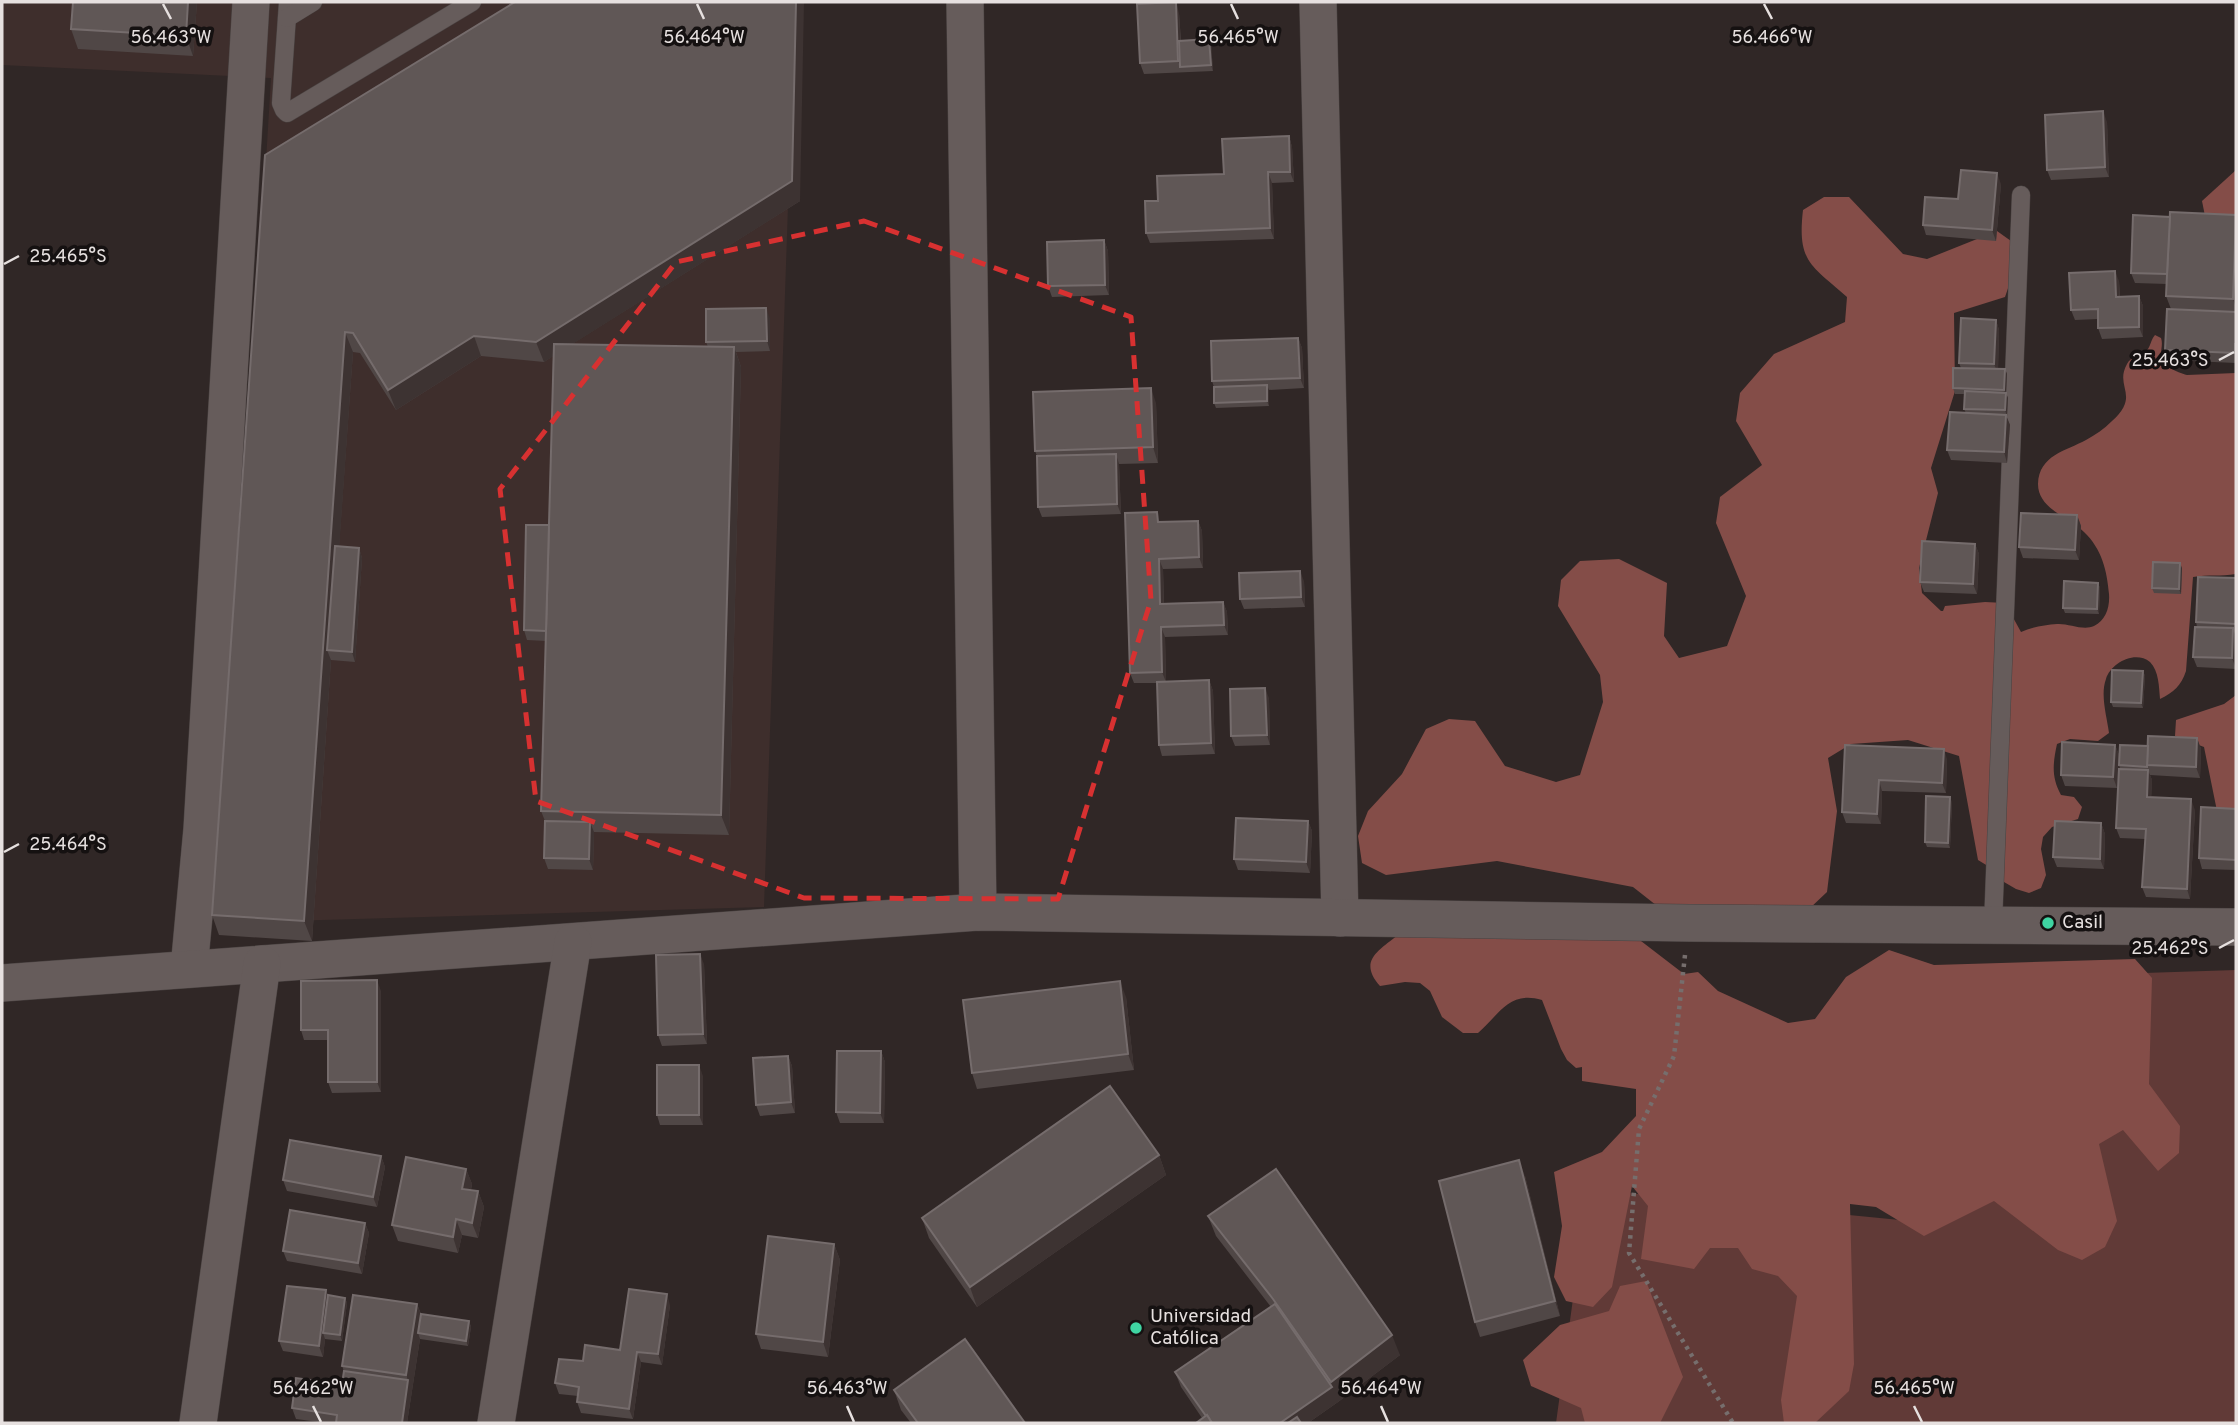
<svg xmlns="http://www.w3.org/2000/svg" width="2238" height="1425" font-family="Overpass,sans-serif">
<rect width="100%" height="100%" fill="#302726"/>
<path fill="#3e2e2c" d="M2,2h793l-31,905 -544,16 51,-845 -269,-13z"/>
<path fill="#613a37" d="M2236,970v453h-680l32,-234 322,32 172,-246z"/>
<g fill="#844d48">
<path d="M2236,170v61l-29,-5 -5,-25z"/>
<path d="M1824,197h25l54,57 24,5 70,-28 21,15 -4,25 -9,26 -51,16 1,78 -24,77 7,25 -19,75 3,25 19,18h2l2,-5 40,-4 20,1 16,29c11,-5 24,-7 36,-8 11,-1 26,7 37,2 12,-6 16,-19 15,-32 -2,-23 -7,-45 -25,-62 -15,-15 -46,-23 -46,-48 1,-29 28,-33 48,-44 9,-5 18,-11 26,-19 29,-26 2,-34 15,-57 4,-8 15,-8 21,-15 3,-5 3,-9 7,-14l6,3c2,6 0,10 0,17 0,11 16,17 26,20l49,-2v201c-16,3 -27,0 -43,3l-7,94c-5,15 -12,21 -26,28 -1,-12 -1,-28 -10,-37 -15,-12 -39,1 -44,17 -6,16 1,38 3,54l-11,8 -28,-2 -13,5c-4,19 -6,33 4,51l13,2 8,10 -4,12 -26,8 -9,10 -2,12 5,26 -5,13 -12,5 -13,-4 -12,-7 -8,-11 -18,-11 -19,-104 -51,-16 -57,4 -23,14 9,53 -10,81 -18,17 -68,32 -26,1 -26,-11 -56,-44 -136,-26 -111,14 -24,-12 -4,-27 10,-25 34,-37 24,-45 23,-10 26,2 30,45 51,16 24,-7 23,-73 -3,-27 -42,-69 3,-26 19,-19 39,-2 48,24 -3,53 15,22 48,-12 19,-50 -30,-73 4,-26 42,-32 -26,-44 4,-28 34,-39 71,-32 2,-25c-36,-32 -50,-35 -44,-87z"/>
<path d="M2236,695v119l-19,-3 -13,-64 -29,-11 1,-16 48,-16z"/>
<path d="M1398,935l243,6 43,33 14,-2 20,19 70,32 27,-4 31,-42 43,-27 45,15 201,-6 17,19 -3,106 31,42 -1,27 -21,18 -35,-41 -24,14 18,77 -12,26 -23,13 -24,-10 -64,-49 -70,35 -48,-29 -26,-3 4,160 -5,27 -34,32h-31l-3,-23 16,-104 -19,-20 -26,-7 -14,-21h-28l-16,21 -53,-10 7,-53 -16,-20 -20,101 -19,20 -27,-6 -12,-24 8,-51 -8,-54 48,-20 34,-36v-27l-54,-8v-14l-6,1 -9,-8 -6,-11 -19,-49c-33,-10 -43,15 -64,33h-15l-21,-16 -12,-26 -10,-8 -15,-1 -25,4c-22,-25 -2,-35 18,-51z"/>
<path d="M1646,1281l37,96 -23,46h-75l-4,-15 -50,-22 -8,-26 37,-35 49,-14 11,-25z"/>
</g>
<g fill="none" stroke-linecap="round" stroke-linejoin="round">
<defs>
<g id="lane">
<path d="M288,2l-7,101 3,7 3,3 185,-111"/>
<path d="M287,18l26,-16"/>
<path d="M1993,925l28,-730"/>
</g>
<g id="street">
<path d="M965,2l13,910"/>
<path d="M1318,2l22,916"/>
<path d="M189,969l13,-140 49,-827"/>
<path d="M2,983l976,-71 711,11 547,4"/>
<path d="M198,1423l64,-459"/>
<path d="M496,1423l77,-481"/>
</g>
</defs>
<use href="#lane" stroke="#494241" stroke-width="19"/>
<use href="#street" stroke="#494241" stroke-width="38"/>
<path stroke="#766e6d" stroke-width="4.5" stroke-dasharray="3.5 5" stroke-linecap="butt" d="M1685,955l-11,101 -35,73 -10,124 104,170"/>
<use href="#lane" stroke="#665c5b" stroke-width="18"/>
<use href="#street" stroke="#665c5b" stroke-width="37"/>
</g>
<g fill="#504746">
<path d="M197,2l-4,54 -115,-7 -7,-20z"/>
<path d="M1179,13l2,28 28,-2 2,5 2,27 -69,3 -4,-11z"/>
<path d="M2107,122l2,55 -58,3 -4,-10z"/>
<path d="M1289,136l3,11 2,35 -22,1 2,56 -124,4 -4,-10 78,-59z"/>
<path d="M265,155l535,46 -228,143 136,3 -2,-5 64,-24v33l-34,1 5,15 -12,468 -135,-3 -1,38 -45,-1 -4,-11 1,-37 -4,-10 5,-170 -19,-1 -3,-10 25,-105 4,-169 -9,6 -63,-6 -85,54 -36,-57 -7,-1 -14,194 20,2 3,10 -7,104 -24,-2 -19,281 -93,-6 -7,-20z"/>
<path d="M2001,184l-5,57 -70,-6 -3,-10 35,-26z"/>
<path d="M2236,215v148l-67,-3 -4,-10 6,-41 -5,-13 1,-12 -32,-1 -4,-10 39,-56z"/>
<path d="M1104,240l4,11 1,44 -57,2 -4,-11z"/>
<path d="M2119,281l1,16 19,-1 4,10v31l-41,2 -4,-11v-9l-23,1 -4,-10z"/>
<path d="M1996,320l3,10 -1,39h7l2,5 -1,19 2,5 -1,18h-1l4,9 -3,38 -56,-3 -4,-10 19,-37 -2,-4 1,-15h-10l-2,-6 8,-20 -2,-5z"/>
<path d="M1298,338l4,10 2,40 -36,2 1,16 -53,2 -2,-5v-16l-2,-6z"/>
<path d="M1156,403l2,60 -39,1 2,50 -79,3 -4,-10 -1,-51 -2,-5z"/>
<path d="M2077,515l4,11 -2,34 -56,-2 -4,-11z"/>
<path d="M1198,521l4,10 1,37 -40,1 1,34 59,-1 4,10 1,23 -63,2 1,45 43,-2 4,11 2,63 -53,2 -3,-11 -2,-62h-23l-4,-10 31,-151z"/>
<path d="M1975,544l4,10 -2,40 -53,-2 -4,-10z"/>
<path d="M2182,568l-1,26 -27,-1 -2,-5z"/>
<path d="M2236,578v91l-39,-2 -4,-10 4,-30 -1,-5z"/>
<path d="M1304,581l1,26 -61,2 -4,-10z"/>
<path d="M2098,583l2,5 -1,26 -34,-1 -2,-5z"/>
<path d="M2143,671l2,5 -2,32 -30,-1 -2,-5z"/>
<path d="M1269,698l1,47 -35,1 -4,-10z"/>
<path d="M2197,738l4,11 -1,29 -50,-3 2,5 -1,18 44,12 -5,89 -44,-2 -4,-10 3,-48 -25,-1 -4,-10 4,-59 -1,-4 29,-19z"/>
<path d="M1845,745l102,14 -1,34 -64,-2 -1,33 -35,-1 -4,-11z"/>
<path d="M2115,745l4,10 -2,33 -52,-2 -4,-11z"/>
<path d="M1952,802l-2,46 -23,-1 -2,-5z"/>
<path d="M2236,809v61l-34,-1 -3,-11z"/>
<path d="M1308,821l4,10 -2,42 -72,-3 -4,-11z"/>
<path d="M2101,823l4,11 -1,35 -47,-2 -4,-10z"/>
<path d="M704,964l3,80 -45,2 -4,-11z"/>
<path d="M381,991v101l-49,1 -4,-11v-42h-24l-3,-10z"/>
<path d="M1126,997l8,73 -157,19 -5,-16z"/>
<path d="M881,1051l4,11 -1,61h-44l-4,-11z"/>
<path d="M788,1056l4,10 3,47 -35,3 -4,-11z"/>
<path d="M703,1076v49h-43l-3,-10z"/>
<path d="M1159,1155l7,20 -189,132 -48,-69 -7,-20z"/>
<path d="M381,1156l4,11 -8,40 -90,-16 -4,-11z"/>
<path d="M466,1169l6,15 -1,6 7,1 6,16 -6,31 -16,-3 -4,18 -60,-12 -6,-16z"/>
<path d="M1525,1176l35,140 -80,21 -5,-15z"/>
<path d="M1208,1216l192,139 -62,47 -30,21h-112l6,-5 -21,-31 -6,-15 96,-65 -55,-71z"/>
<path d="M365,1223l4,10 -7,41 -75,-13 -4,-10z"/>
<path d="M834,1244l6,16 -12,97 -67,-8 -5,-15z"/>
<path d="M328,1295l17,3 2,5 -5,38 -17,-2 -2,18 -40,-6 -4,-10z"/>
<path d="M417,1304l4,10 48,7 2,6 -3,19 -48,-7 -13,84h-80l-31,-4 -4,-11 50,-24 2,-13 -2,-5z"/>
<path d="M670,1305l-8,60 -21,-3 -8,57 -52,-6 -4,-11 1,-6 -19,-2 -4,-11 28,-22 37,-11z"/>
<path d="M894,1390l131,33h-114l-10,-13z"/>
</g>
<g fill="#3d3332">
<path d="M188,2h9l-4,54 -7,-20z"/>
<path d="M796,2h8l-4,199 -256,161 -8,-20z"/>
<path d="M1176,2l3,11 3,53 -2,1 -2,-6z"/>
<path d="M1209,39l2,5 2,27 -2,-6z"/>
<path d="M2103,111l4,11 2,55 -4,-10z"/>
<path d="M1289,136l3,11 2,35 -4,-10z"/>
<path d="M1268,172l4,11 2,56 -4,-11z"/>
<path d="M1997,173l4,11 -5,57 -4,-11z"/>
<path d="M2236,225v83l-3,-9z"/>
<path d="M1104,240l4,11 1,44 -4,-10z"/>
<path d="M2115,271l4,10 1,26 -4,-10z"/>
<path d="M2139,296l4,10v31l-4,-10z"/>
<path d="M766,308l4,10v33l-3,-10z"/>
<path d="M1996,320l3,10 -1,44 -4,-10z"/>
<path d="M345,332l8,20 -21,298h-5l4,10 -19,281 -8,-20z"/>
<path d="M474,336l7,20 -85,54 -8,-20z"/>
<path d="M1298,338l4,10 2,40 -4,-10z"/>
<path d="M734,347l7,20 -12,468 -8,-20z"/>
<path d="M2005,369l2,5 -1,21 -2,-5z"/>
<path d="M1267,385l2,5v16l-2,-5z"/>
<path d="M1151,388l5,15 2,60 -5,-16z"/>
<path d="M2006,393l2,5 -1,18 -2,-6z"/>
<path d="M2006,415l4,10 -3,38 -3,-11z"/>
<path d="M1116,454l3,10 2,50 -4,-10z"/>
<path d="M2077,515l4,11 -2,34 -4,-10z"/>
<path d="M1198,521l4,10 1,37 -4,-11z"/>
<path d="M1975,544l4,10 -2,40 -4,-10z"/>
<path d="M359,548l3,10 -7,104 -3,-10z"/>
<path d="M1159,559l4,10 1,45 -4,-10z"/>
<path d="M2180,563l2,5 -1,26 -2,-5z"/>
<path d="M1300,571l4,10 1,26 -4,-10z"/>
<path d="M2098,583l2,5 -1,26 -2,-5z"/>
<path d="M1223,602l4,10 1,23 -4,-10z"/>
<path d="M1161,627l4,10 1,45 -4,-10z"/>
<path d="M2233,628l3,9v32l-4,-11z"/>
<path d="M2143,671l2,5 -2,32 -2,-5z"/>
<path d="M1209,680l4,11 2,63 -4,-11z"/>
<path d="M1265,688l4,10 1,47 -3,-10z"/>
<path d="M2197,738l4,11 -1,29 -4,-11z"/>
<path d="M2115,745l4,10 -2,33 -4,-11z"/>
<path d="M1944,749l3,10 -1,34 -4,-10z"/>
<path d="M2148,770l4,10 -1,28 -4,-11z"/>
<path d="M1879,780l3,11 -1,33 -4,-10z"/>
<path d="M1950,797l2,5 -2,46 -2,-5z"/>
<path d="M2191,799l4,11 -5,89 -3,-10z"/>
<path d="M1308,821l4,10 -2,42 -4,-11z"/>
<path d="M590,822l4,10 -1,38 -4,-11z"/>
<path d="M2101,823l4,11 -1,35 -4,-10z"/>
<path d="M700,954l4,10 3,80 -4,-10z"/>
<path d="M377,980l4,11v101l-4,-10z"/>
<path d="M1120,981l6,16 8,73 -6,-16z"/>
<path d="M881,1051l4,11 -1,61 -4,-10z"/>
<path d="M788,1056l4,10 3,47 -4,-11z"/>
<path d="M699,1065l4,11v49l-4,-10z"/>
<path d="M1159,1155l7,20 -189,132 -7,-20z"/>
<path d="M381,1156l4,11 -8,40 -4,-10z"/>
<path d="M1519,1160l6,16 35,140 -5,-15z"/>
<path d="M466,1169l6,15 -4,20 -6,-15z"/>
<path d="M478,1191l6,16 -6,31 -6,-15z"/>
<path d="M456,1219l6,16 -4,18 -5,-16z"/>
<path d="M365,1223l4,10 -7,41 -4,-11z"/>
<path d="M834,1244l6,16 -12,97 -5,-15z"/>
<path d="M326,1290l4,11 -7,32 2,6 -2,18 -4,-11z"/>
<path d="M667,1294l3,11 -8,60 -4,-11z"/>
<path d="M345,1298l2,5 -5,38 -2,-6z"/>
<path d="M417,1304l6,16 -5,13 2,6 -13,84h-5l6,-43 -2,-5z"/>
<path d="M469,1321l2,6 -3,19 -2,-5z"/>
<path d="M1392,1335l8,20 -62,47 -30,21h-28l52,-36 -1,-5z"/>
<path d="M637,1352l4,10 -8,57 -4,-10z"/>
</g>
<g fill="#605756" stroke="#756c6c" stroke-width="2">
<path d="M73,2h115l-2,34 -115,-7z"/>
<path d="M515,2h281l-4,179 -256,161 -62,-6 -86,54 -35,-57 -8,-1 -41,589 -92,-6 53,-760z"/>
<path d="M1176,2l2,59 -38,2 -3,-59z"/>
<path d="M1209,39l2,26 -31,2 -1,-26z"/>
<path d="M2103,111l2,56 -58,3 -2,-55z"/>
<path d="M1289,136l1,36h-22l2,56 -124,5 -1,-32h13l-1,-25 67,-2 -2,-35z"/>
<path d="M1961,170l36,3 -5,57 -69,-5 2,-28 33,2z"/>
<path d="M2170,212l66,3 -3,84 -67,-3z"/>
<path d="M2133,215l37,2 -3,57 -36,-1z"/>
<path d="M1104,240l1,45 -57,1 -1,-44z"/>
<path d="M2115,271l1,26 23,-1v31l-41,1v-19l-27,1 -2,-37z"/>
<path d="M766,308l1,33 -61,1v-33z"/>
<path d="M2167,309l69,3v32h-1v9l-70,-3z"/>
<path d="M1961,318l35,2 -2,44 -35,-1z"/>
<path d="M1298,338l2,40 -88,3 -1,-40z"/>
<path d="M554,344l180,3 -13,468 -180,-4z"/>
<path d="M1953,368l52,1 -1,21 -51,-2z"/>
<path d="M1267,385v16l-53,2v-16z"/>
<path d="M1151,388l2,59 -118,4 -2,-59z"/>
<path d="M1965,391l41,2 -1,17 -41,-1z"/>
<path d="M1950,412l56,3 -2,37 -57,-2z"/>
<path d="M1116,454l1,50 -79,3 -1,-51z"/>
<path d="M1157,512l1,10 40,-1 1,36 -40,2 1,45 63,-2 1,23 -63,2 1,45 -32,1 -5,-160z"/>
<path d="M2021,513l56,2 -2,35 -56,-3z"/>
<path d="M526,525h23l-3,106 -22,-1z"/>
<path d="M1922,541l53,3 -2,40 -53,-2z"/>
<path d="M335,546l24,2 -7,104 -25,-2z"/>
<path d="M2153,562l27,1 -1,26 -27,-1z"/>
<path d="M1300,571l1,26 -61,2 -1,-26z"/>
<path d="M2198,577l38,1v46l-40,-2z"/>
<path d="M2064,581l34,2 -1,26 -34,-1z"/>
<path d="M2195,627l38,1 -1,30 -39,-1z"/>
<path d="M2112,670l31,1 -2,32 -30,-1z"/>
<path d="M1209,680l2,63 -52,2 -2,-63z"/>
<path d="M1265,688l2,47 -36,1 -1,-47z"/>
<path d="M2148,736l49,2 -1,29 -49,-2z"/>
<path d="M2062,742l53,3 -2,32 -52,-2z"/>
<path d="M1845,745l99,4 -2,34 -63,-3 -2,34 -35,-2z"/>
<path d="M2120,745l28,1 -1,21 -28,-2z"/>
<path d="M2119,769l29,1 -1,27 44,2 -4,90 -45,-2 4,-58 -30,-1z"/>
<path d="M1926,796l24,1 -2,46 -23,-1z"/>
<path d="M2201,807l35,2v51l-37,-2z"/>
<path d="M1236,818l72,3 -2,41 -72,-3z"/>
<path d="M545,821l45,1 -1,37 -45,-1z"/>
<path d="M2055,821l46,2 -1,36 -47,-2z"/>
<path d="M700,954l3,80 -45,1 -2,-80z"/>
<path d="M377,980v102h-49v-52h-27v-49z"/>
<path d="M1120,981l8,73 -156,19 -9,-73z"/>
<path d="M837,1051h44l-1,62 -44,-1z"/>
<path d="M788,1056l3,46 -35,3 -3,-47z"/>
<rect x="657" y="1065" width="42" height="50"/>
<path d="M1110,1086l49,69 -189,132 -48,-69z"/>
<path d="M290,1140l91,16 -8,41 -90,-17z"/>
<path d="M406,1157l60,12 -4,20 16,2 -6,32 -16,-4 -3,18 -61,-12z"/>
<path d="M1519,1160l36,141 -80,21 -36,-141z"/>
<path d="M1276,1169l116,166 -61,47 -58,-83 -65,-83z"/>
<path d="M290,1210l75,13 -7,40 -75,-12z"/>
<path d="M768,1236l66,8 -11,98 -67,-8z"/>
<path d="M287,1286l39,4 -7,56 -40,-5z"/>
<path d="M629,1289l38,5 -9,60 -21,-2 -8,57 -52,-7 2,-15 -24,-4 4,-24 24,2 2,-16 35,5z"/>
<path d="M328,1295l17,3 -5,37 -17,-2z"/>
<path d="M353,1295l64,9 -11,71 -64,-9z"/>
<path d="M1275,1304l57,83 -52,36h-68l-5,-8 -1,1 -31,-44z"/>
<path d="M421,1314l48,7 -3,20 -48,-8z"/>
<path d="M965,1339l60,84h-107l-24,-33z"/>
<path d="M344,1371l64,9 -6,43h-66l1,-8 -45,-7 4,-30 46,6z"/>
<path d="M1207,1415l5,8h-16z"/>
<path d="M1297,1417l4,6h-13z"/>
</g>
<path fill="none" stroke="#d73131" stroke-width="5" stroke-dasharray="14 9" stroke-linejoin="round" d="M864,221l267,96 20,283 -93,299 -254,-1 -268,-97 -36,-312 176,-227z"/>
<path fill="none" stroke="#e6e0df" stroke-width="2.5" d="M163,4l8,15M697,4l7,15M1231,4l7,15M1764,4l8,15M4,264l15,-8M2219,360l15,-8M4,852l15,-8M2219,948l15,-8M313,1406l8,16M847,1406l7,16M1381,1406l7,16M1914,1406l8,16"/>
<g fill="#3fd4a2" stroke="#151111" stroke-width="2.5">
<circle cx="2048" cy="923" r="7"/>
<circle cx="1136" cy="1328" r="7"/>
</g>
<g text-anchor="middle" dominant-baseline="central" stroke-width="7" stroke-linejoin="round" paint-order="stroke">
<g font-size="19" fill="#e6e0df" stroke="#151111" text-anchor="start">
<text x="2062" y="923">Casil</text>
<text x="1150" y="1317">Universidad<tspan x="1150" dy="22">Católica</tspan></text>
</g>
</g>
<g font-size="18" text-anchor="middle" fill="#e6e0df" stroke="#151111" stroke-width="7" stroke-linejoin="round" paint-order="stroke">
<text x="171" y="43">56.463°W</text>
<text x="704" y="43">56.464°W</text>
<text x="1238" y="43">56.465°W</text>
<text x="1772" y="43">56.466°W</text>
<text x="68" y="262">25.465°S</text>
<text x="2170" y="366">25.463°S</text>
<text x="68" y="850">25.464°S</text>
<text x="2170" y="954">25.462°S</text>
<text x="313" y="1394">56.462°W</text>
<text x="847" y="1394">56.463°W</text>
<text x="1381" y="1394">56.464°W</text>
<text x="1914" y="1394">56.465°W</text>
</g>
<rect width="2238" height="1425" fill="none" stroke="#e6e0df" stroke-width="7"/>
</svg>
